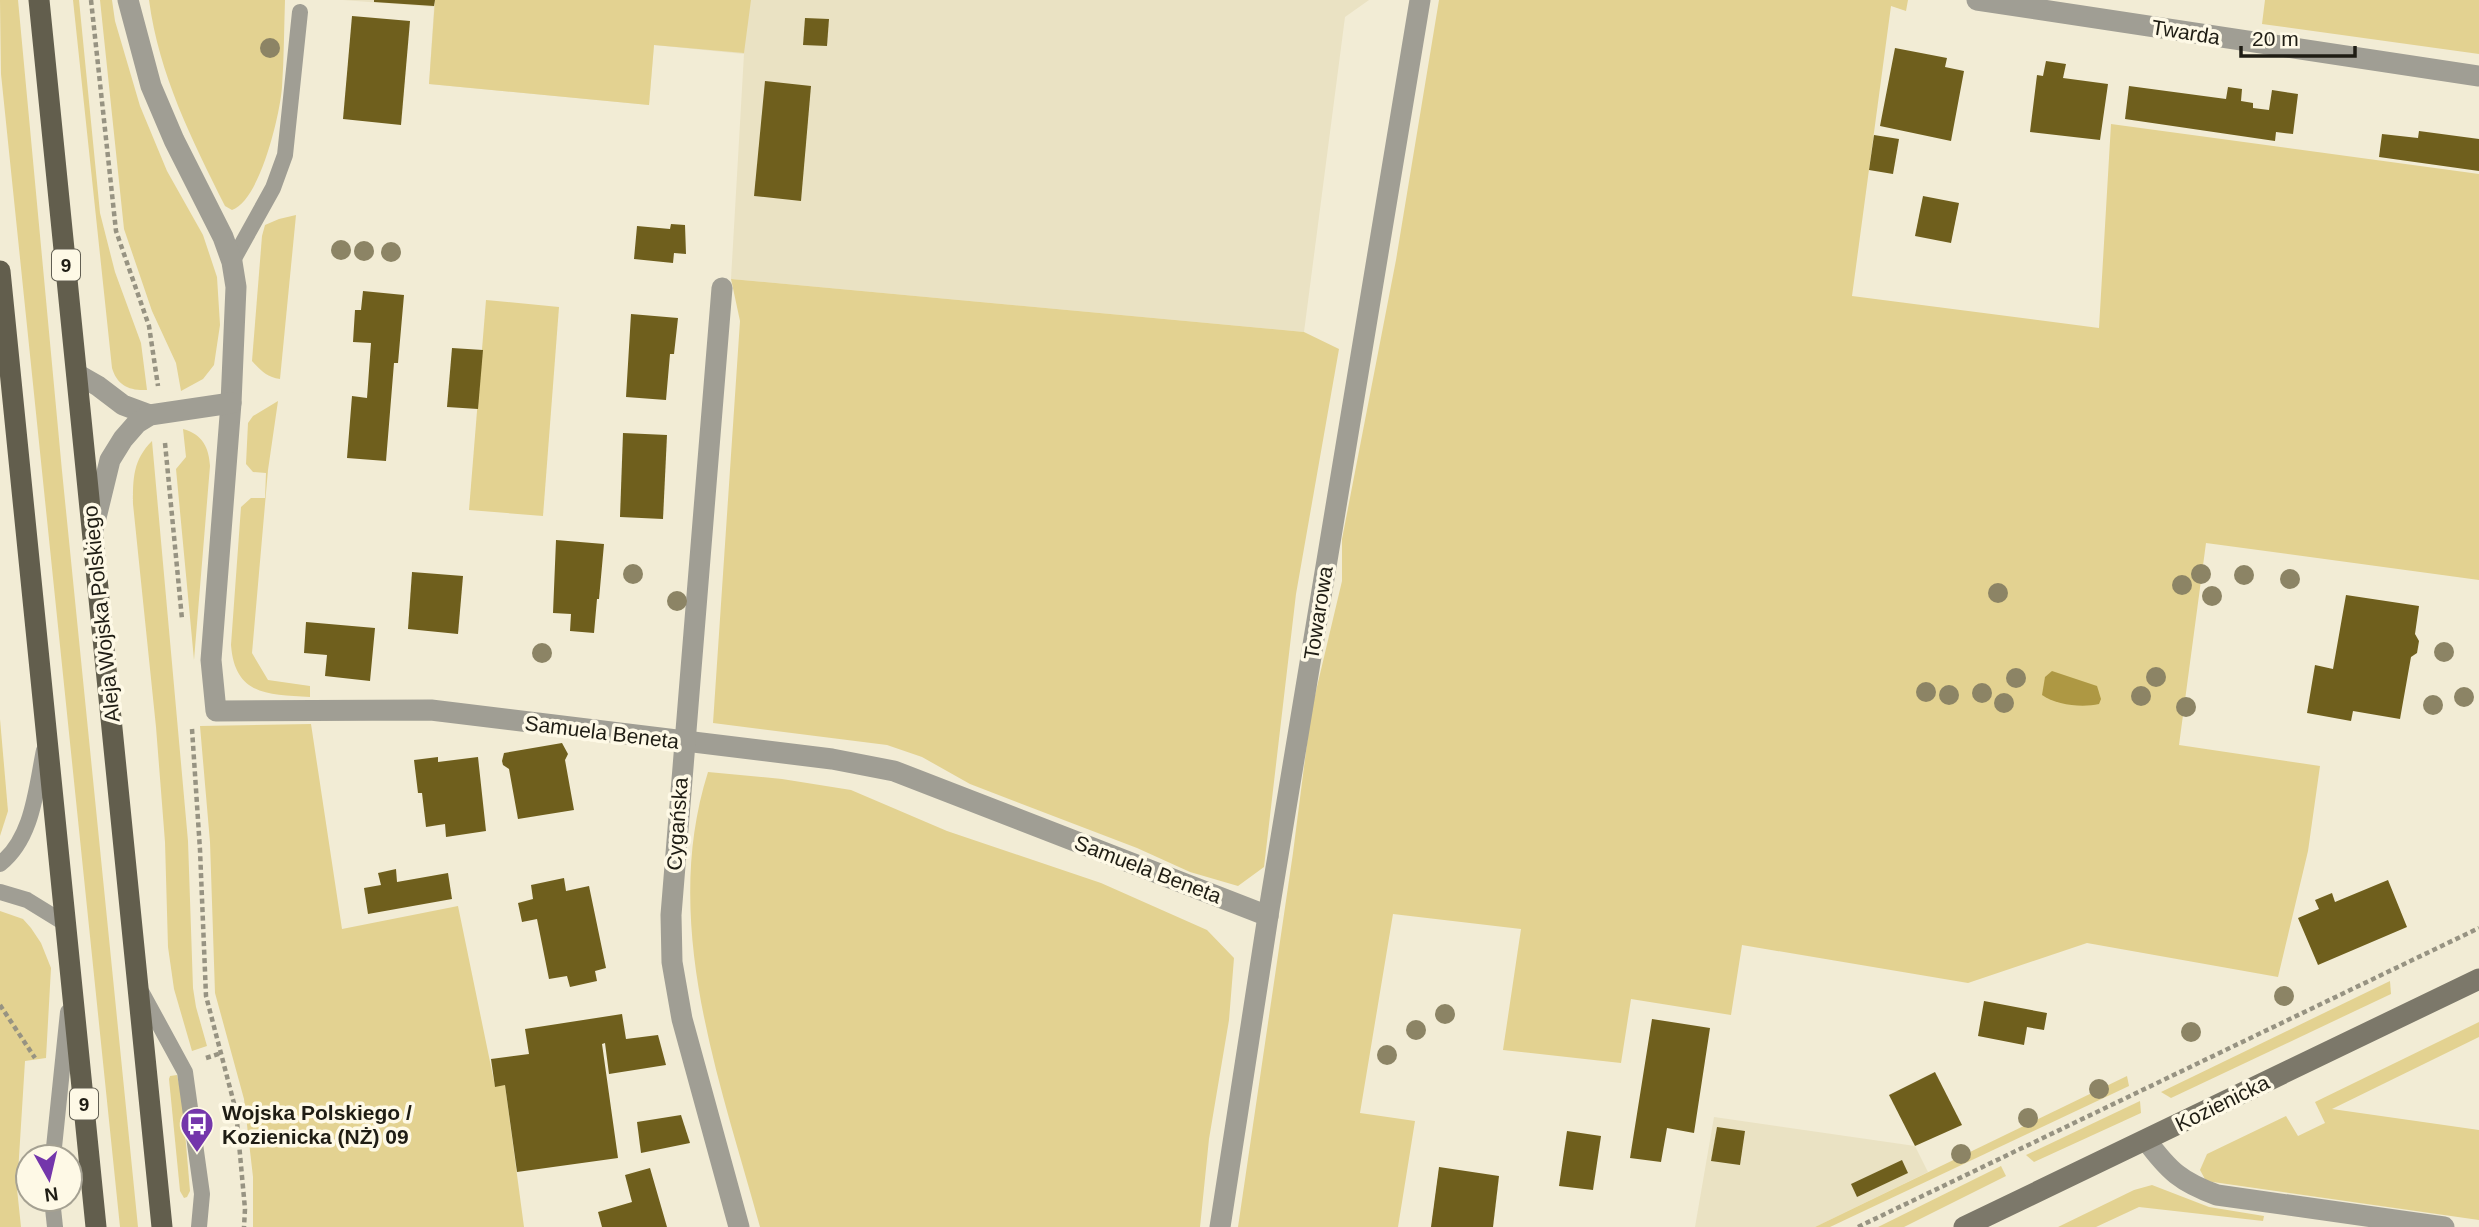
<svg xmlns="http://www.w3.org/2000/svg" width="2479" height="1227" font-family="Helvetica,sans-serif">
<rect width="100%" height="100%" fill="#f2ecd5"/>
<g fill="#eae2c3">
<path d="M343,0h1026l-24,17 -41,315 -573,-53 13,-225 -90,-9 -5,60 -220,-21 5,-77z"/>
<path d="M1714,1117l201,29 13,26 -113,55h-120z"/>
</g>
<g fill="#e3d291">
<path d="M0,0h18l44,471 76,756h-18l-119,-1153z"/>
<path d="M73,0h6l21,213 15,59 26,71 6,47c-18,1 -30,-5 -35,-22z"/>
<path d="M100,0h12l3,21 25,85 27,65 36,64 14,42 3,48 -6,40 -11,14 -22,12 -5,-28 -24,-52 -28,-82z"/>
<path d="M149,0h136c-1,29 -1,58 -3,87 -2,28 -22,113 -50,123l-7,-4c-33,-66 -66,-131 -76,-206z"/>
<path d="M435,0h316l-7,53 -90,-8 -5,60 -220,-21z"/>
<path d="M1439,0h469l-2,11 -15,-5 -39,290 247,32 12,-204 368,50v406l-273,-37 -27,202 141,21 -12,85 -30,126 -191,-34 -119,40 -226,-38 -11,70 -100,-16 -10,64 -118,-13 18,-121 -128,-15 -33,199 55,8 -17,106h-160l55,-374 18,-141 31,-131v-42l54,-279z"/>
<path d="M2265,0h214v54l-217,-30z"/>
<path d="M296,215l-16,164c-13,-2 -19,-8 -28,-18l10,-125 3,-11 14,-6z"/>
<path d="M731,279l573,53 35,17 -43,245 -32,273 -26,19 -48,-14 -53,-24 -167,-64 -48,-27 -35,-12 -174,-22 27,-402z"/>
<path d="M486,300l73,7 -16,209 -74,-6z"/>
<path d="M278,401l-10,69 -16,183 16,27 42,6v11c-42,-3 -75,-1 -79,-52l10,-138 10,-9h14l1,-25 -13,-1 -7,-8 2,-41 5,-7z"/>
<path d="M183,429c19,5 26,18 27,37l-16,194 -18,-191 10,-12z"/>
<path d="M152,441l36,400 5,147 3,19 11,39 -15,5 -18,-62 -6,-42 -3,-105 -9,-115 -23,-223c0,-26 0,-44 19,-63z"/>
<path d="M0,719l8,92 -8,25z"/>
<path d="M311,724l31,205 116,-23 37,180 10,-1 19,142h-271v-50l-9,-78 -29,-106 -5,-151 -10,-116z"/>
<path d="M708,772l74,7 69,11 96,41 154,52 106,47 27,28 -5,62 -20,119 -9,88h-440c-40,-147 -100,-303 -52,-455z"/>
<path d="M0,911l23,8 8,9 10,15 10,25 -5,90 -21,3 -8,128 4,38h-21z"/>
<path d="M2390,981l1,13 -220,104 -10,-6z"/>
<path d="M2479,1022v15l-147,72 147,21v90l-273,-39 -6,-11 7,-16 79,-38 12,20 27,-13 -10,-21z"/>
<path d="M177,1075l5,22 8,94 -3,6 -3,1 -4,-7 -11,-112 1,-3z"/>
<path d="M2127,1076l2,10 -299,141h-15z"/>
<path d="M2140,1101l1,12 -107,49 -8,-7z"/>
<path d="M2001,1166l5,10 -102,51h-26z"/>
<path d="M2152,1185l57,22 55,9 -1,5 -124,-14 -43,20h-38l76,-37z"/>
</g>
<path fill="#ae9843" d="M2052,671l45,15 4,13 -2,5c-17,4 -43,1 -57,-9l3,-18z"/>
<g fill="#6f5f1d">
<path d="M374,0h61l-1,6 -60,-4z"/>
<path d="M352,16l58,5 -9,104 -58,-6z"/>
<path d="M805,18l24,1 -2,27 -24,-1z"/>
<path d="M1895,48l52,10 -2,9 19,4 -13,70 -71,-15z"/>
<path d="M2046,61l20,3 -3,14 45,6 -8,56 -70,-8 7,-57 6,1z"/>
<path d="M765,81l46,5 -10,115 -47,-5z"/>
<path d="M2129,86l97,13 2,-12 14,2 -1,12 12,2v5l16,2 3,-20 26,4 -5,40 -17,-2 -1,9 -150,-22z"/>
<path d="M2419,131l60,8v32l-100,-14 3,-23 36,4z"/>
<path d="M1874,135l25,4 -6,35 -24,-4z"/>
<path d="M1923,196l36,7 -8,40 -36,-7z"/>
<path d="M671,224l14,1 1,29 -12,-1 -1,10 -39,-4 3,-33 33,3z"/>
<path d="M363,291l41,4 -6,68h-4l-8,98 -39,-3 5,-62 15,2 4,-55 -18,-1 2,-32h6z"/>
<path d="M631,314l47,4 -4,36h-4l-4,46 -40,-3z"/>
<path d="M452,348l31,2 -5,59 -31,-2z"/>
<path d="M623,433l44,2 -4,84 -43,-2z"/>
<path d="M556,540l48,4 -5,55h-2l-3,34 -24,-2 1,-17 -18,-1z"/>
<path d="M412,572l51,4 -5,58 -50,-5z"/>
<path d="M2346,595l73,11 -4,28 4,7 -2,12 -6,4 -11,62 -47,-8 -2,10 -44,-8 8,-48 18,4z"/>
<path d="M306,622l69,6 -5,53 -45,-5 2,-21 -23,-2z"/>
<path d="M562,743l6,11 -3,6 9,50 -56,9 -9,-50 -6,-4 -1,-4 2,-8z"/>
<path d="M438,757v5l40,-5 8,74 -40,6 -1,-13 -19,3 -4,-34h-4l-4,-33z"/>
<path d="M396,869l1,13 51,-9 4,26 -84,15 -4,-26 17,-3 -3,-12z"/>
<path d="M564,878l2,13 23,-5 17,82 -11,3 2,10 -27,6 -3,-11 -18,3 -12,-60 -15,3 -4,-19 15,-4 -2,-14z"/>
<path d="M2388,880l19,47 -89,38 -20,-47 21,-9 -4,-9 17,-7 3,9z"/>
<path d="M1984,1001l63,12 -3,17 -17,-3 -3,18 -46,-9z"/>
<path d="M622,1014l4,25 32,-4 8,30 -57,9 -4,-31 -3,1 16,114 -101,14 -12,-87 -10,2 -4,-28 38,-5 -4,-25z"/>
<path d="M1652,1019l58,9 -16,105 -27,-5 -6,34 -31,-4z"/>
<path d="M1935,1072l27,53 -47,21 -26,-51z"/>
<path d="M681,1115l9,28 -49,10 -4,-31z"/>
<path d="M1717,1127l28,4 -5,34 -29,-4z"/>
<path d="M1567,1131l34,5 -8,54 -34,-4z"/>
<path d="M1902,1160l6,13 -51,24 -6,-13z"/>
<path d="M1439,1167l60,9 -6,51h-62z"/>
<path d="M650,1168l17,59h-65l-4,-15 34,-10 -7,-27z"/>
</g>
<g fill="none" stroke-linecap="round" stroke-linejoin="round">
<g stroke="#979382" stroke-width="4.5" stroke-dasharray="5 3.5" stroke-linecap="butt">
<path d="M91,0l25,231 33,95 9,60"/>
<path d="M165,443l17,176"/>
<path d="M192,729l8,121 6,146 30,115 9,98 -1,18"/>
<path d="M0,1005l35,53"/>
<path d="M206,1058l16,-5"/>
<path d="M1858,1227l621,-299"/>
</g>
<g stroke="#a09e94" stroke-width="16">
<path d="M232,262l41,-74 12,-33 15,-143"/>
<path d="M0,864c33,-26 36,-75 44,-114"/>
<path d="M0,892l27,8 39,24"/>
<path d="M142,993l43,79 17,122 -3,33"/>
<path d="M53,1157l15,-145"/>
<path d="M52,1199l3,28"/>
</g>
<g stroke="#a09e94" stroke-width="21">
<path d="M128,0l23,86 23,54 49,97 9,25 4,25 -5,116 -20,257 5,51 215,-1 401,49 62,12 374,145"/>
<path d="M1977,0l502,76"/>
<path d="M722,288l-51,627 1,47 10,57 57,208"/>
<path d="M77,374l21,12 25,19 27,10"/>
<path d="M93,530l17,-70 13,-21 14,-16 13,-8 81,-12"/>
<path d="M2146,1140c23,31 35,42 71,55l227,32"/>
<path d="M1220,1227l48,-311 152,-916"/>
</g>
<path stroke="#7c786a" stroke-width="21" d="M1964,1227l515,-248"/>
<g stroke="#625e4d" stroke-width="21">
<path d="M39,0l123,1227"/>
<path d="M0,271l96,956"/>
</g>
</g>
<g fill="#8c8465">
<circle cx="270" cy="48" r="10"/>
<circle cx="341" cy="250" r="10"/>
<circle cx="364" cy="251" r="10"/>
<circle cx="391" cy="252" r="10"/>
<circle cx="633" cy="574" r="10"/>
<circle cx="2201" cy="574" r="10"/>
<circle cx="2244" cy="575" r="10"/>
<circle cx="2290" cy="579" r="10"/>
<circle cx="2182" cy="585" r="10"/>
<circle cx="1998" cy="593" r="10"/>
<circle cx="2212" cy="596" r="10"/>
<circle cx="677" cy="601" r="10"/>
<circle cx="2444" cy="652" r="10"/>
<circle cx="542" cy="653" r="10"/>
<circle cx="2156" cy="677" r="10"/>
<circle cx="2016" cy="678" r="10"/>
<circle cx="1926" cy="692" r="10"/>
<circle cx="1982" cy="693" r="10"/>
<circle cx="1949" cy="695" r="10"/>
<circle cx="2141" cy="696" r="10"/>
<circle cx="2464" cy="697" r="10"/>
<circle cx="2004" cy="703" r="10"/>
<circle cx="2433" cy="705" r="10"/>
<circle cx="2186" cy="707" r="10"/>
<circle cx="2284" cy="996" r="10"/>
<circle cx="1445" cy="1014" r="10"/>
<circle cx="1416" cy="1030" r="10"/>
<circle cx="2191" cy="1032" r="10"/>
<circle cx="1387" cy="1055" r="10"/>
<circle cx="2099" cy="1089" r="10"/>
<circle cx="2028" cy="1118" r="10"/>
<circle cx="1961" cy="1154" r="10"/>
</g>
<defs>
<symbol id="bus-pin" viewBox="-11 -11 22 30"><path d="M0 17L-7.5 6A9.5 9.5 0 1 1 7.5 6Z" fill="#7436ab" stroke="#fef9e6"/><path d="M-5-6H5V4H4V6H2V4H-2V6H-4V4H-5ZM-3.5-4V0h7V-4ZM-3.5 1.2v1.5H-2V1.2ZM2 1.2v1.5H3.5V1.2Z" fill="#fff"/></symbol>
</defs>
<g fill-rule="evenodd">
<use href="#bus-pin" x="178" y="1105" width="38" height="52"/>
</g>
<g text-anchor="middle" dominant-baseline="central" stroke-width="7" stroke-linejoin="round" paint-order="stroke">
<g fill="#fef9e6" stroke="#625f53" stroke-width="2">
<rect x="52" y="249.5" width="28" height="31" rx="5"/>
<rect x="70" y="1088.5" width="28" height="31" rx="5"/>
</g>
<g font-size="19" font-weight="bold" fill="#1f1d14">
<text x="66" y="265">9</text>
<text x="84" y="1104">9</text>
</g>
<g font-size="21" fill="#1f1d14" stroke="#fef9e6">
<text transform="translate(2186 32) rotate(9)">Twarda</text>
<text transform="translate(1318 613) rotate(-81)">Towarowa</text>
<text transform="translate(101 614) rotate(-96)">Aleja Wojska Polskiego</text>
<text transform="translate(602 732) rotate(7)">Samuela Beneta</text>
<text transform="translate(677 824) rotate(-86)">Cygańska</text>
<text transform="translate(1148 869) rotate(21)">Samuela Beneta</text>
<text transform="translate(2222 1103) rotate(-26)">Kozienicka</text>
</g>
<g font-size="21" font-weight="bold" fill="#1f1d14" stroke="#fef9e6" text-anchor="start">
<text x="222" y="1112">Wojska Polskiego /<tspan x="222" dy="24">Kozienicka (NŻ) 09</tspan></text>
</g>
</g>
<g transform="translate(49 1178) rotate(172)"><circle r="33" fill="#fef9e6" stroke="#a5a192" stroke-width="2"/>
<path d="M0-5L12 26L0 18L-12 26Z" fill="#7436ab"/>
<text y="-10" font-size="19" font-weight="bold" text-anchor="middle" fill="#1f1d14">N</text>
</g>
<path d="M2241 46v10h114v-10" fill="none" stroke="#1f1d14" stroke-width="3.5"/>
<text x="2252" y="46" font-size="21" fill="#1f1d14" stroke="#fef9e6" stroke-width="5" paint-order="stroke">20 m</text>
</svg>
